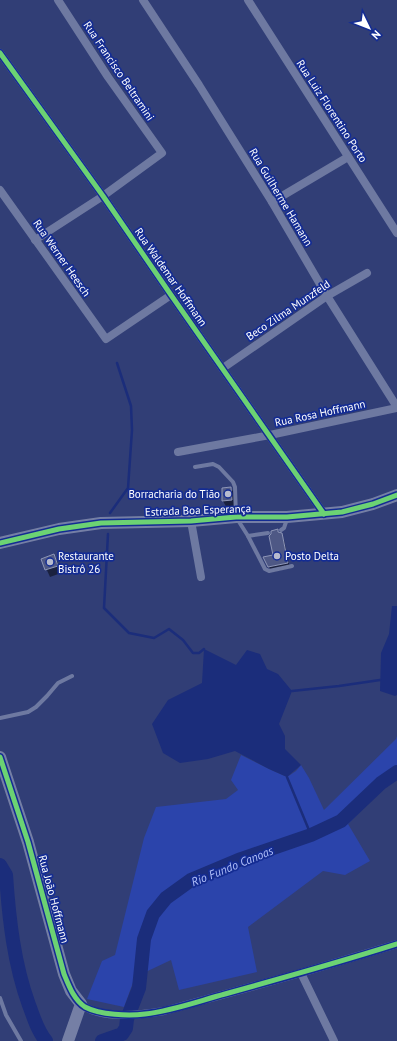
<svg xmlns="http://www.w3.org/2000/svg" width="397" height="1041" font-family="'PT Sans',sans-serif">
<rect width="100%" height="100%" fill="#313e76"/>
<path fill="#2b44ab" d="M397,736v42l-13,9 -36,37 22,37 -25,14 -22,-4 -75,56 9,45 -78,18 -8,-30 -36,17 -11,30 -37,-8 15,-38 13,-6 29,-117 12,-31 70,-8 12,-9 -7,-10 10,-25 28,14 18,8 9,-6 5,-6 8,13 15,32 72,-71z"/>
<g fill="#1b2d7b">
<path d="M392,606h5v89l-2,1 -15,-5 1,-38 8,-19z"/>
<path d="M204,649l32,16 11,-15 13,4 7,15 11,5 14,17 -13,33 6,12v13l16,16 -14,12 -18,-8 -34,-18 -27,8 -28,4 -17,-10 -11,-29 16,-24 34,-17z"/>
</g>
<g fill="#0007">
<path d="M231,488l4,7v12l-8,1 -4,-7z"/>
<path d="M281,534l3,6 6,28 -18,4 -8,-14 10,-3z"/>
<path d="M54,555l4,8 3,10 -11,4 -8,-18z"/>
</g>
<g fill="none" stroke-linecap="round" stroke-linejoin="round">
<g stroke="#1b2d7b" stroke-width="2.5">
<path d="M110,513l18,-25 4,-58 -1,-24 -14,-43"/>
<path d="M108,534l-4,74 25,25 25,5 15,-9 14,11 10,13h6l5,-4"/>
<path d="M292,691l47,-5 41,-6"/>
<path d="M287,777l24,58"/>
</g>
<g stroke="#1b2d7b" stroke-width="14">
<path d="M0,865l6,10c3,44 8,89 23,130 5,13 8,25 17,36"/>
<path d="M102,1041l20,-7 4,-6 1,-9 12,-31 5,-49 9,-25 13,-16 25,-18 50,-21 70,-24 30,-14 40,-38 16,-11"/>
</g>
</g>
<g fill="#4e5885" stroke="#8e96b7">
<path d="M231,487l1,13 -10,1v-13z"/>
<path d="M278,529v3l4,1 6,30 -20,4 -5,-10 10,-2 -4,-19 2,-2v-3z"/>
<path d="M54,554l4,12 -13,4 -4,-11z"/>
</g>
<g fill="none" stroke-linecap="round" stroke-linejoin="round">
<g stroke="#6e79a1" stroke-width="4">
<path d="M195,467l18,-3 6,3 14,15 2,5 1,30 12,19 17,33 4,2 23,-5"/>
<path d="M281,530l3,-2 3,-9"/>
<path d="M248,536l20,-3"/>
<path d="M0,718l28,-6 8,-5 11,-11 11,-13 14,-7"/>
<path d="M0,998l6,17 15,26"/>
</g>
<g stroke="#6e79a1" stroke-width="8">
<path d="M143,0l56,85 73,117 55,94 70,111"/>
<path d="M248,0l149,233"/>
<path d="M0,53l103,143 68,99 153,219"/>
<path d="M0,190l106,149 65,-44"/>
<path d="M272,202l76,-45"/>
<path d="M35,240l68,-44 59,-43 -54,-76 -50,-77"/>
<path d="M223,368l104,-72 40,-23"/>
<path d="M178,452l92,-17 127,-27"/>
<path d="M191,521l10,56"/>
<path d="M301,973l33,68"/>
<path d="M81,1004c19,16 60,11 83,7l137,-38 96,-29"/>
</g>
<g stroke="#757fa5" stroke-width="12">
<path d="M0,543l59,-14 42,-6 90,-2 45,-4h51l55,-5 31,-8 24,-9"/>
<path d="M0,757l28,85 36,132 7,17 10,13 -13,37"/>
</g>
<defs>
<g id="cycleway">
<path d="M0,53l103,143 68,99 153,219"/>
<path d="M0,543l59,-14 42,-6 90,-2 45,-4h51l55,-5 31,-8 24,-9"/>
<path d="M0,757l28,85 36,132c5,12 10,26 21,33 15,8 44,9 60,7 27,-3 54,-13 80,-20 58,-16 115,-32 172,-50"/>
</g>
</defs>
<use href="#cycleway" stroke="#142c93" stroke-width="8"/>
<use href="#cycleway" stroke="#6cd273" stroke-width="5"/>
</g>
<g fill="#b7bbcf" stroke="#142c93" stroke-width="1.5">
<circle cx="228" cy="494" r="4"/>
<circle cx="277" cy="556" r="4"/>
<circle cx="50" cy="562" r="4"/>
</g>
<g text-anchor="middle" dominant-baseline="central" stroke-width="3.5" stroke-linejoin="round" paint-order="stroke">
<g font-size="11" fill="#fff" stroke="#142c93">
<text transform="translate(119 71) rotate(56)">Rua Francisco Beltramini</text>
<text transform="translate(332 111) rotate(57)">Rua Luiz Florentino Porto</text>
<text transform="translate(281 197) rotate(59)">Rua Guilherme Hamann</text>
<text transform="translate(62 258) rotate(55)">Rua Werner Heesch</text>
<text transform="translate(171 277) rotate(55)">Rua Waldemar Hoffmann</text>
<text transform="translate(288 310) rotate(-34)">Beco Zilma Munzfeld</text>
<text transform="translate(320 413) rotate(-12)">Rua Rosa Hoffmann</text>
<text transform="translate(198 510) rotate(-2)">Estrada Boa Esperança</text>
<text transform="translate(54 899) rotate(75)">Rua João Hoffmann</text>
</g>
<g font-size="11" fill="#fff" stroke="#142c93" text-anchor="start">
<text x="220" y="494" text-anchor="end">Borracharia do Tião</text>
<text x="58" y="556">Restaurante<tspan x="58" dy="13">Bistrô 26</tspan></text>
<text x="285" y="556">Posto Delta</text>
</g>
<g font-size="12" font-style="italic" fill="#afbef9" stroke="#142c93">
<text transform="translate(232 866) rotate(-22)">Rio Fundo Canoas</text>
</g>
</g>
<g transform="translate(369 28) rotate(133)" stroke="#142c93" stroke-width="3" paint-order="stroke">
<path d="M0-3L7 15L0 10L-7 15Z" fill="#ffffff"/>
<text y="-6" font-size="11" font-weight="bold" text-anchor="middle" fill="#ffffff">N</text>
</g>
</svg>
